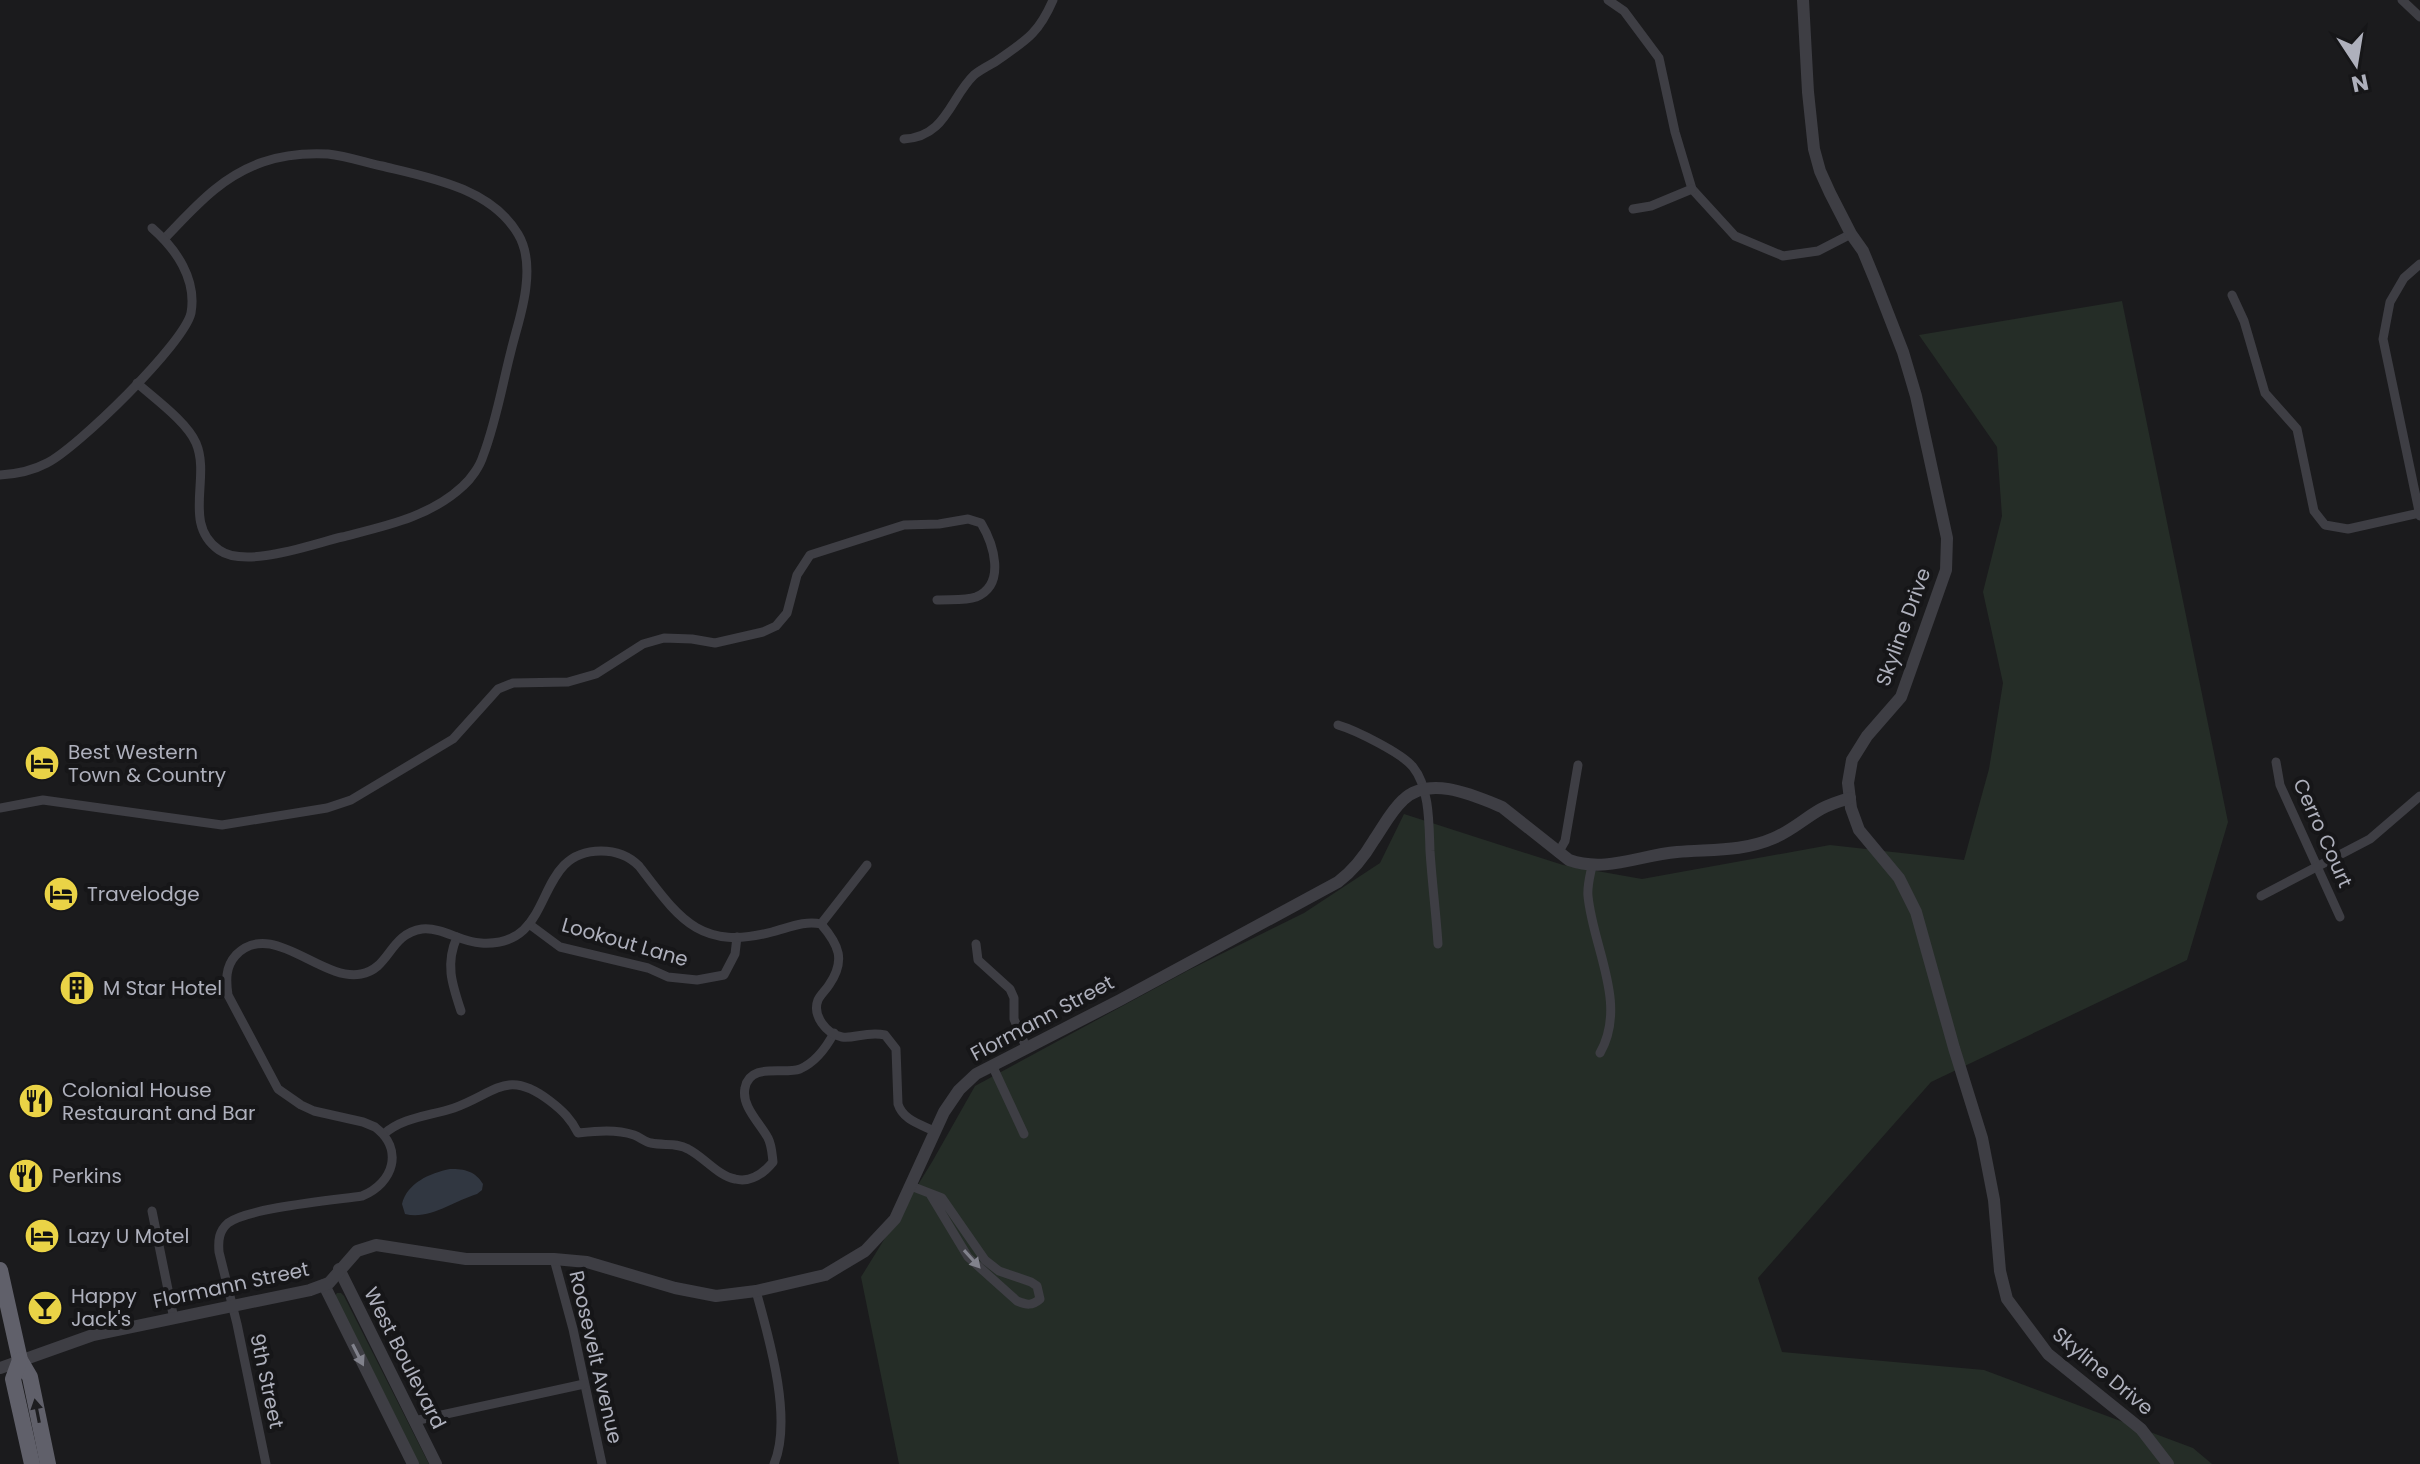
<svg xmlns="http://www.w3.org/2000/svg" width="2420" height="1464" font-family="Poppins,sans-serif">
<rect width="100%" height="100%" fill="#1b1b1d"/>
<g fill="#252d27">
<path d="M2122,301l106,521 -41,138 -256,122 -173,196 24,74 202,18 209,78 19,16h-1313l-38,-187 71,-115 43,-76 212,-115 117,-58 76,-50 24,-49 159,51 79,14 188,-34 134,15 25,-91 14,-86 -20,-91 19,-76 -5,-69 -78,-112z"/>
<path d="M337,1293h4l3,3 85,168h-12l-83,-167z"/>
</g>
<path fill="#313741" d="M450,1169c15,0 25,2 33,15l-1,6 -5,4c-23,7 -47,26 -72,20l-3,-10c5,-21 28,-31 48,-35z"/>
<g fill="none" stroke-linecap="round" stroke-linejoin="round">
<g stroke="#3e3e44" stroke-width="9">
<path d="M1608,0l16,11 35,47 16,74 17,57 43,47 48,20 35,-5 33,-17"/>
<path d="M2402,0l18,17"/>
<path d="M904,139c42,-2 46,-41 70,-64 6,-5 14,-9 21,-13 30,-21 43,-27 58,-62"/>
<path d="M1633,209l18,-3 41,-17"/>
<path d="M2420,264l-16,14 -14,24 -7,37 37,177"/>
<path d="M2232,295l12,26 21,72 32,36 17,82 11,14 23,4 72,-16"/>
<path d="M137,383c18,16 50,39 59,60 15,35 -14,81 23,107 27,19 93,-6 123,-13 43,-11 88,-20 121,-51 8,-7 17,-20 20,-30 13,-34 19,-70 28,-105 5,-21 13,-43 15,-65 2,-17 1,-37 -8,-52 -27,-46 -90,-57 -136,-68 -18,-4 -36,-10 -54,-12 -20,-1 -45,1 -65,8 -43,15 -68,45 -99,77"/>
<path d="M0,475c17,-1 32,-4 47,-12 30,-15 137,-119 144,-150 6,-34 -15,-64 -39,-85"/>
<path d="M1338,725c17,5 64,28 75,42 17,21 16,59 17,84 2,31 6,62 8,93"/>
<path d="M2276,762l4,23 60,132"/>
<path d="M0,808l43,-8 179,25 105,-17 24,-8 102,-61 45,-50 15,-6 55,-1 28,-8 47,-30 21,-6 28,1 23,4 48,-11 13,-6 11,-13 10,-38 13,-20 94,-30 35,-1 29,-5 13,4c12,20 26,61 -5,74 -11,4 -27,2 -39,3"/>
<path d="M1558,853l7,-12 13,-76"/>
<path d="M1592,866c-2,10 -5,20 -4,30 5,52 40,108 12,157"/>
<path d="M2261,896l109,-57 50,-43"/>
<path d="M529,924l31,23 88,21 20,9 29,3 27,-5 11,-21 2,-17"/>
<path d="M821,924l46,-59"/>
<path d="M457,937c-12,27 -5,47 4,74"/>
<path d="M976,944l2,16 32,29 4,9v21l12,28"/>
<path d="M992,1065l32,69"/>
<path d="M384,1134c19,-17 46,-18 70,-26 42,-15 53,-40 96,-7 13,10 21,18 28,32 19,-2 38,-4 56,2 6,2 11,7 17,8 13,3 25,-1 37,6 16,8 30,27 47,30 16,4 28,-5 38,-17 -1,-8 -1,-16 -5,-24 -8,-15 -27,-32 -23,-50 5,-26 38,-13 55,-19 16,-7 26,-21 34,-36"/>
<path d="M911,1186l31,12 43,62 14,11 32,11 6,4 3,13c-8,7 -13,6 -23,2l-49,-44 -38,-63"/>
<path d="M152,1211l22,108"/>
<path d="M554,1259l19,70 29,135"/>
<path d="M756,1291c13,47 37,128 18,173"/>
<path d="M414,1421l170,-37"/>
<path d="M266,1464l-29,-140 -18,-72c-1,-12 0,-21 9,-29 19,-15 106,-23 134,-27 32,-13 42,-47 13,-69l-12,-5 -49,-11 -13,-6 -23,-16 -50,-94c-2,-14 -3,-28 8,-40 36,-37 85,27 125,19 29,-5 28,-40 61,-45 21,-2 38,13 59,14 78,5 49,-92 120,-92 14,0 28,5 38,15 40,52 60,85 133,66 16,-4 33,-12 49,-8 18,21 25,36 8,61 -3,5 -8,9 -11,15 -6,15 8,34 24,37 12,2 25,-6 43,-2l11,14 2,55c5,16 22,20 36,27"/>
</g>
<g stroke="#3e3e44" stroke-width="12">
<path d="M1803,0l5,92 6,57 6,22 10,22 21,41 12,17 12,29 28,72 13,44 31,142 -1,32 -45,127 -34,39 -15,24 -4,23 3,25 8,22 40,48 17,34 38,136 28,90 12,62 6,71 7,28 41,55 93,75 27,35"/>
<path d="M339,1269l97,195"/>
<path d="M324,1285l89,179"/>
<path d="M0,1368l93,-33 217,-45 19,-7 28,-32 19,-6 90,14h88l33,3 88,26 41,8 40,-5 69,-16 40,-24 30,-32 49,-107 15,-22 17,-16 144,-74 218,-118c16,-12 26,-25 36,-42 9,-13 17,-29 29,-40 26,-25 70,-5 99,7l67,53c37,13 71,-5 108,-8 34,-3 65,0 97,-14 17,-7 31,-20 47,-29 9,-5 19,-8 29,-11"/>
</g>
<g stroke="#60606a" stroke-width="16">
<path d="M0,1270l20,90 10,17 18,87"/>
<path d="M20,1360l-7,19 19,85"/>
</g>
</g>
<defs><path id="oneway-solid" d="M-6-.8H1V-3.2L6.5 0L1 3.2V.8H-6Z" transform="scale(2)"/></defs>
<g fill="#81828c">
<use href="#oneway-solid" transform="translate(972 1259) rotate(48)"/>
<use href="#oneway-solid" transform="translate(358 1355) rotate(63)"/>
</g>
<use fill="#1d1d20" href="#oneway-solid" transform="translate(37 1411) rotate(-101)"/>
<defs>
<symbol id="hotel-disc" viewBox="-11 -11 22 22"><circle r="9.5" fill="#ead346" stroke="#161618"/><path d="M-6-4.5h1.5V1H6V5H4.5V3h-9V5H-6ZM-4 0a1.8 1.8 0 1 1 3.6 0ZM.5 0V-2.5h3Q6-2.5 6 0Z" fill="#111"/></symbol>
<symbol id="building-disc" viewBox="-11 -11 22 22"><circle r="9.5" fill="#ead346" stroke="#161618"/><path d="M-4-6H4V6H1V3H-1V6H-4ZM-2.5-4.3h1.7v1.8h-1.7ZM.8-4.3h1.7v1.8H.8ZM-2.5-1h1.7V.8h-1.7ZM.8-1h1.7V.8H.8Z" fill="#111"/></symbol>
<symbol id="restaurant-disc" viewBox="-11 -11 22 22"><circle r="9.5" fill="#ead346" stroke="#161618"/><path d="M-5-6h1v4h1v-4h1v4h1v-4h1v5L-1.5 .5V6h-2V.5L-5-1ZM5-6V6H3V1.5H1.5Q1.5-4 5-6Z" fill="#111"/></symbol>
<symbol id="bar-disc" viewBox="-11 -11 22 22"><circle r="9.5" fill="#ead346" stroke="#161618"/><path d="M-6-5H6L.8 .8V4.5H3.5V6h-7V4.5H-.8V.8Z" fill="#111"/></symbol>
</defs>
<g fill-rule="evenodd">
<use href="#hotel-disc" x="22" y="743" width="40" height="40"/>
<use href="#hotel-disc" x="41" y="874" width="40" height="40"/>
<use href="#building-disc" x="57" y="968" width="40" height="40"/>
<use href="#restaurant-disc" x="16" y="1081" width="40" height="40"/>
<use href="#restaurant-disc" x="6" y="1156" width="40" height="40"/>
<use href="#hotel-disc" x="22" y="1216" width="40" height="40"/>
<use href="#bar-disc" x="25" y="1288" width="40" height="40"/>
</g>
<g text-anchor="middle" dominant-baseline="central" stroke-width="8" stroke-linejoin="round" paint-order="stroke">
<g font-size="20" fill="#aeb0bc" stroke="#161618">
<text transform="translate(1903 627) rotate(-70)">Skyline Drive</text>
<text transform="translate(2323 833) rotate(66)">Cerro Court</text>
<text transform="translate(625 942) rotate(16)">Lookout Lane</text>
<text transform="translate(1042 1018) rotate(-28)">Flormann Street</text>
<text transform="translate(231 1285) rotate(-12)">Flormann Street</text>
<text transform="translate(596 1357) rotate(77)">Roosevelt Avenue</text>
<text transform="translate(405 1358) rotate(63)">West Boulevard</text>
<text transform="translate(2103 1371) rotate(40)">Skyline Drive</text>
<text transform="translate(267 1381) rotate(78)">9th Street</text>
</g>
<g font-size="20" fill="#aeb0bc" stroke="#161618" text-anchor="start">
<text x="68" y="752">Best Western<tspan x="68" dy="23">Town &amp; Country</tspan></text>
<text x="87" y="894">Travelodge</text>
<text x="103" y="988">M Star Hotel</text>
<text x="62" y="1090">Colonial House<tspan x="62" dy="23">Restaurant and Bar</tspan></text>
<text x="52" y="1176">Perkins</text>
<text x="68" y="1236">Lazy U Motel</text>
<text x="71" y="1296">Happy<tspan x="71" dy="23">Jack's</tspan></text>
</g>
</g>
<g transform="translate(2356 64) rotate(168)" stroke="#161618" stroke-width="6" paint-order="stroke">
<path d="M0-6L14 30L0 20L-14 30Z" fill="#aeb0bc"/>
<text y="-12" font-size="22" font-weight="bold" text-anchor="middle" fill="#aeb0bc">N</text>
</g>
</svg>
